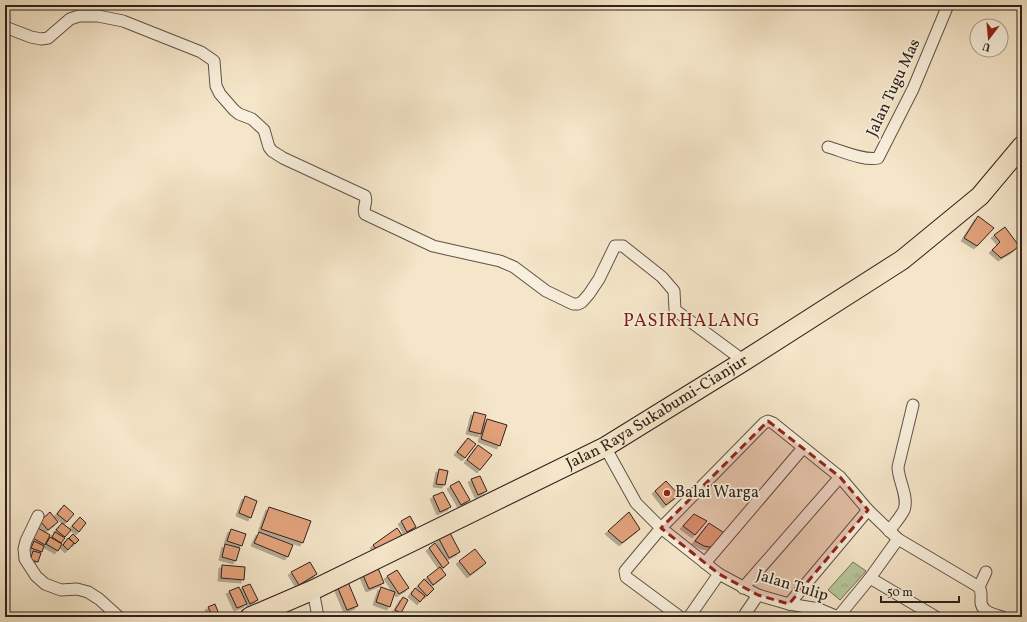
<svg xmlns="http://www.w3.org/2000/svg" width="1027" height="622" font-family="Vollkorn,serif">
<defs>
<pattern id="park-tufts" width="24" height="20" patternUnits="userSpaceOnUse"><rect width="24" height="20" fill="#b7c69a"/><path d="M3 7l-1-3M5 7V3M7 7l1-3M15 17l-1-3M17 17v-4M19 17l1-3" fill="none" stroke="#9eaa84"/></pattern>
<filter id="shadow"><feDropShadow dx="-3" dy="3" stdDeviation="0" flood-color="#0004"/></filter>
</defs>
<rect width="100%" height="100%" fill="#f5e6c9"/>
<filter id="stains"><feTurbulence type="fractalNoise" baseFrequency=".005" numOctaves="4"/><feColorMatrix values="0 0 0 0 .2 0 0 0 0 .09 0 0 0 0 .02 0 0 0 .5 -.17"/></filter>
<radialGradient id="worn" r=".72"><stop offset=".6" stop-color="#630" stop-opacity="0"/><stop offset="1" stop-color="#630" stop-opacity=".3"/></radialGradient>
<path fill="url(#park-tufts)" stroke="#72745c" d="M853,562l13,9 -26,29 -12,-10z"/>
<g fill="#e4a37c" stroke="#2e211d" filter="url(#shadow)">
<path d="M978,216l16,12 -17,18 -13,-8z"/>
<path d="M1005,227l14,19 -6,5 -12,7 -9,-8 8,-8 -6,-7z"/>
<path d="M474,412l12,3 -5,19 -12,-3z"/>
<path d="M487,419l20,6 -7,21 -19,-7z"/>
<path d="M468,438l8,6 -11,14 -8,-6z"/>
<path d="M478,445l14,10 -12,15 -13,-10z"/>
<path d="M439,469l9,2 -3,14 -9,-1z"/>
<path d="M480,476l7,15 -9,4 -7,-16z"/>
<path d="M459,481l11,19 -9,5 -11,-19z"/>
<path d="M666,481l13,14 -13,10 -11,-14z"/>
<path d="M443,492l8,15 -11,5 -7,-16z"/>
<path d="M245,496l12,5 -6,17 -12,-5z"/>
<path d="M64,505l10,9 -7,8 -10,-8z"/>
<path d="M269,507l42,14 -8,22 -42,-14z"/>
<path d="M50,512l8,10 -10,8 -8,-9z"/>
<path d="M629,512l11,17 -18,14 -14,-12z"/>
<path d="M694,514l13,7 -12,14 -12,-9z"/>
<path d="M410,516l6,11 -9,5 -6,-11z"/>
<path d="M80,517l6,6 -7,9 -7,-6z"/>
<path d="M62,523l9,7 -6,7 -9,-7z"/>
<path d="M709,523l17,11 -12,14 -10,-2 -9,-5z"/>
<path d="M38,528l12,7 -5,10 -12,-7z"/>
<path d="M397,528l5,7 -24,16 -5,-6z"/>
<path d="M231,529l15,5 -4,12 -15,-5z"/>
<path d="M55,532l10,6 -4,5 -9,-6z"/>
<path d="M259,532l34,13 -5,12 -34,-14z"/>
<path d="M450,533l10,19 -11,6 -10,-19z"/>
<path d="M73,534l6,6 -4,4 -6,-6z"/>
<path d="M50,537l12,7 -4,7 -12,-7z"/>
<path d="M68,538l6,5 -6,7 -5,-5z"/>
<path d="M34,541l10,5 -2,6 -11,-4z"/>
<path d="M435,543l14,20 -6,5 -14,-20z"/>
<path d="M225,544l15,4 -4,13 -14,-4z"/>
<path d="M475,549l11,14 -16,12 -11,-14z"/>
<path d="M33,551l8,2 -3,9 -8,-2z"/>
<path d="M310,562l7,12 -18,11 -8,-13z"/>
<path d="M222,565l23,2 -1,13 -23,-2z"/>
<path d="M440,567l6,8 -13,10 -6,-8z"/>
<path d="M378,568l6,15 -15,6 -6,-14z"/>
<path d="M397,570l12,18 -10,6 -12,-18z"/>
<path d="M424,579l10,10 -7,7 -9,-10z"/>
<path d="M348,582l10,24 -11,4 -10,-24z"/>
<path d="M250,584l8,16 -8,4 -8,-17z"/>
<path d="M239,587l8,17 -10,4 -8,-17z"/>
<path d="M381,587l14,5 -5,15 -14,-5z"/>
<path d="M415,588l10,8 -5,6 -9,-8z"/>
<path d="M403,597l5,3 -7,13 -6,-3z"/>
<path d="M215,604l5,13h-7l-5,-10z"/>
</g>
<g fill="none" stroke-linecap="round" stroke-linejoin="round">
<defs>
<g id="minor">
<path d="M5,27l26,10 10,2 7,-1 22,-19 9,-3h19l25,5 78,31 13,9 2,25 4,8 14,16 5,4 13,5 12,11 5,17 3,4 11,7 82,38c3,6 -3,12 0,18l68,32 67,15 14,6 32,24 27,13h5l4,-2 7,-8 10,-15 16,-33h8l39,31 12,14 1,19 69,51"/>
<path d="M828,147c14,4 36,14 50,11l35,-69 35,-84"/>
<path d="M605,447l31,56 25,25 58,46 39,21 31,9 30,5 19,8"/>
<path d="M38,516l-12,25 -2,8 1,10 11,17 9,8 16,6 16,-1 11,3 11,7 20,18"/>
<path d="M889,531c5,-7 11,-13 15,-21 5,-13 -6,-30 -6,-43l15,-62"/>
<path d="M705,563l98,-115"/>
<path d="M870,578l66,39"/>
<path d="M979,587l7,-15"/>
<path d="M743,588l97,-111"/>
<path d="M313,590l5,27"/>
<path d="M789,604l79,-94"/>
<path d="M680,617l-54,-40 -1,-6 36,-43 103,-105 4,-2 5,2 67,54 28,33 30,29 81,48c3,5 2,8 2,13 -1,12 12,14 21,17"/>
<path d="M689,617l30,-43"/>
<path d="M743,617l15,-22"/>
<path d="M838,617l32,-39 28,-39"/>
</g>
<g id="trunk">
<path id="s1" d="M250,617l63,-27 292,-143 139,-86 158,-101 78,-64 42,-50"/>
</g>
</defs>
<use href="#minor" stroke="#605248" stroke-width="13"/>
<use href="#trunk" stroke="#2e211d" stroke-width="21"/>
<use href="#minor" stroke="#f8efdc" stroke-width="11"/>
<use href="#trunk" stroke="#f5e6c9" stroke-width="19"/>
</g>
<path fill="#8f2418" fill-opacity="0.2" stroke="#8f2418" stroke-width="3" stroke-dasharray="8 5" stroke-linejoin="round" d="M768,421l72,56 28,33 -79,94 -31,-9 -39,-21 -58,-46z"/>
<circle fill="#8f2418" stroke="#f8efdc" stroke-width="1.5" cx="667" cy="493" r="4"/>
<g text-anchor="middle" dominant-baseline="central" stroke-width="3.5" stroke-linejoin="round" paint-order="stroke">
<g font-size="16" fill="#2e211d" stroke="#f8efdc">
<text transform="translate(894 88) rotate(-65)">Jalan Tugu Mas</text>
<text stroke="none"><textPath href="#s1" startOffset="456">Jalan Raya Sukabumi-Cianjur</textPath></text>
<text transform="translate(792 586) rotate(17)">Jalan Tulip</text>
</g>
<g font-size="16" fill="#2e211d" stroke="#f8efdc" text-anchor="start">
<text x="675" y="493">Balai Warga</text>
</g>
<g font-size="18" letter-spacing="1" fill="#7a1f14" stroke="#f8efdc">
<text x="692" y="321">PASIRHALANG</text>
</g>
</g>
<rect width="1027" height="622" fill="none" stroke="#f5e6c9" stroke-width="20"/>
<rect x="6" y="6" width="1015" height="610" fill="none" stroke="#2e211d" stroke-width="2"/>
<rect x="10" y="10" width="1007" height="602" fill="none" stroke="#2e211d"/>
<g transform="translate(989 38) rotate(196)"><circle r="19" fill="#f8efdc" stroke="#a79d90"/>
<path d="M0-3L7 15L0 10L-7 15Z" fill="#8f2418"/>
<text y="-6" font-size="11" font-weight="bold" text-anchor="middle" fill="#2e211d">U</text>
</g>
<path d="M881 596v6h78v-6" fill="none" stroke="#2e211d" stroke-width="2"/>
<text x="887" y="596" font-size="12" fill="#2e211d" stroke="#f8efdc" stroke-width="3" paint-order="stroke">50 m</text>
<rect width="100%" height="100%" filter="url(#stains)"/>
<rect width="100%" height="100%" fill="url(#worn)"/>
</svg>
